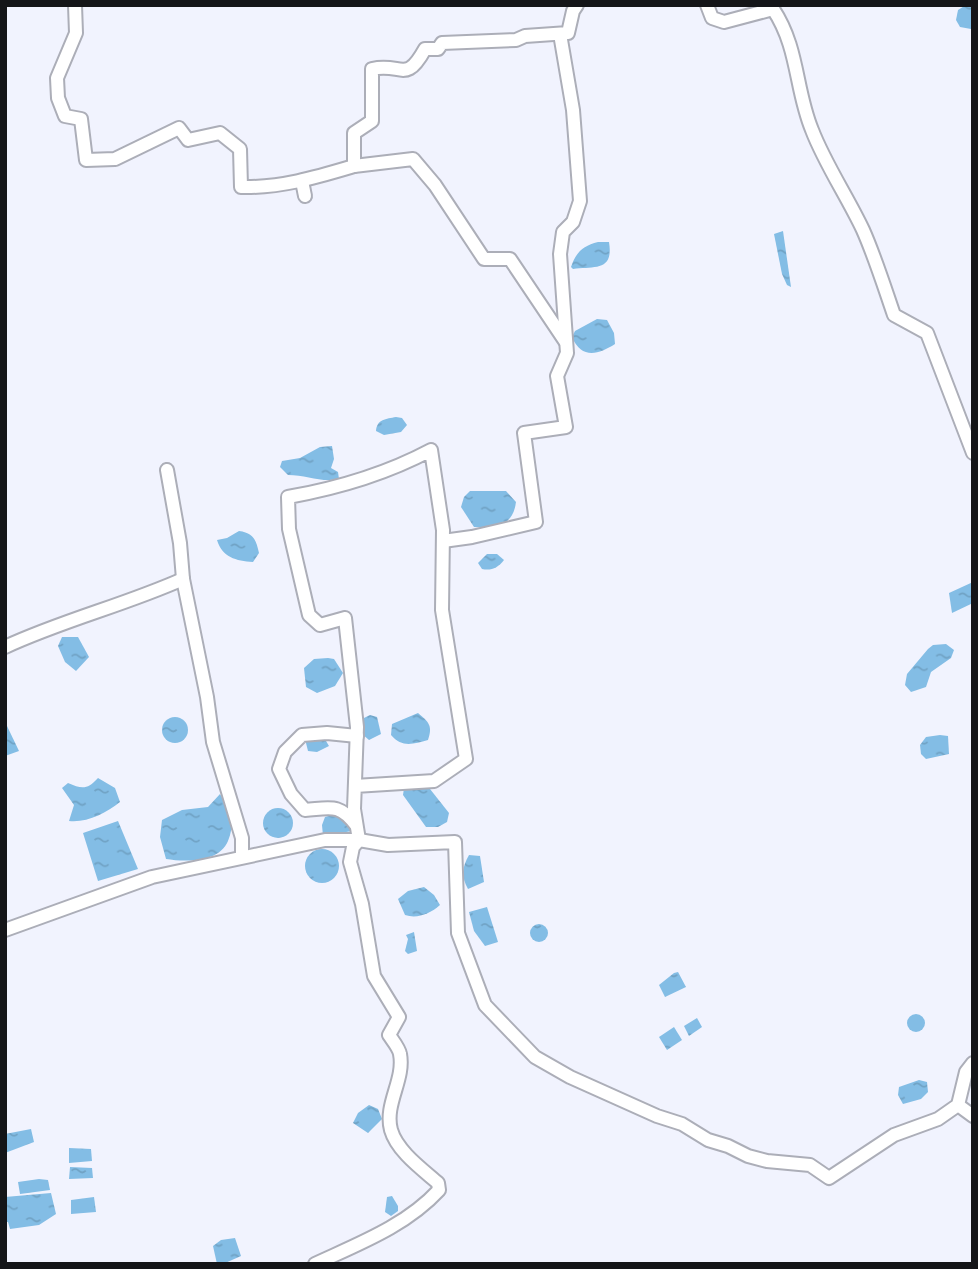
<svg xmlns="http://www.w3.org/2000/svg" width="978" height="1269" font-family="Cabin,sans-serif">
<defs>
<pattern id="water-ripples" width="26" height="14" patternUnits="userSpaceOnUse" patternTransform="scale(1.75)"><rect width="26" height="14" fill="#83bde5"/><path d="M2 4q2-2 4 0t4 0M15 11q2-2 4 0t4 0" fill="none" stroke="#70a2c4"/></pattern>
</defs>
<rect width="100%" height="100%" fill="#f1f3fe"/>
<g fill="url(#water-ripples)">
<path d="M966,5l7,1 -2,23 -11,-2 -4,-7 2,-10z"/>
<path d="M783,231l8,56 -4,-2 -5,-11 -8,-40z"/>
<path d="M598,242h11c5,30 -15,24 -36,27l-2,-2c5,-15 12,-21 27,-25z"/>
<path d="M597,319l10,1 7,13 1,11c-17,11 -34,15 -43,-7l3,-6z"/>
<path d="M396,417l6,1 5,7 -6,7 -17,3 -8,-4c1,-12 10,-12 20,-14z"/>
<path d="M332,446l2,13 -3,9 7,4 1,7c-17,4 -33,-4 -51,-4l-8,-8 2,-6 18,-3 20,-11z"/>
<path d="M470,491h36l10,11c-3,24 -20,27 -42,25l-13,-20 3,-10z"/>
<path d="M239,531c14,2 17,8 20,22l-6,9c-17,-1 -31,-5 -36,-22l10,-2z"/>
<path d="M487,554h10l7,6c-6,8 -13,11 -22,9l-4,-6z"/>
<path d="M973,582v21l-21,10 -3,-20z"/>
<path d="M62,637h16l11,20 -13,14 -11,-9 -7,-16z"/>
<path d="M946,644l8,6 -3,8 -20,14 -5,15 -15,5 -6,-7 2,-11 21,-25 5,-4z"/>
<path d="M328,658l6,1 9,14 -8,13 -18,7 -11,-6 -2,-19 10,-9z"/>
<path d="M418,713c11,9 15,13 10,27 -15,4 -26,8 -37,-5l1,-11z"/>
<path d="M370,715l7,2 4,17 -12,6 -7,-6v-15z"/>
<circle cx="175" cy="730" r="13"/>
<path d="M7,726l12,25 -14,5v-29z"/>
<path d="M940,735l8,1 1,18 -23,5 -5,-5 -1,-9 6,-8z"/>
<path d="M323,736l6,10 -12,6 -9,-1 -3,-12z"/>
<path d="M98,778l17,10 5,14c-14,11 -33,21 -51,19l5,-16 -12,-17 6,-5c14,6 19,7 30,-5z"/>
<path d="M404,788l26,1 19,24 -2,9 -9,5h-12l-23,-32z"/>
<path d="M220,794l13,24c-1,7 -2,16 -5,23 -9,22 -43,21 -62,18l-6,-22 2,-17 20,-10 26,-3z"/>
<circle cx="278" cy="823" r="15"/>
<path d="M338,813l14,13v5l-29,5 -1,-11 3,-8z"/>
<path d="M118,821l20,48 -40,12 -15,-48z"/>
<circle cx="322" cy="866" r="17"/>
<path d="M469,855l11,1 4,26 -16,7c-7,-12 -6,-22 1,-34z"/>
<path d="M424,887l10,8 6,10c-10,9 -23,14 -35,10l-7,-16 10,-8z"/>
<path d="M487,907l11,35 -13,4 -11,-15 -5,-19z"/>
<circle cx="539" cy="933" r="9"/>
<path d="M414,932l3,19 -9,3 -3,-3 3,-12 -2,-4z"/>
<path d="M678,972l8,15 -21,10 -6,-12 15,-12z"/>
<circle cx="916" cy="1023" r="9"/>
<path d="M697,1018l5,9 -13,9 -5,-10z"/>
<path d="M674,1027l8,13 -15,10 -8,-13z"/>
<path d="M919,1080l8,2 1,10 -7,7 -18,5 -5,-9 1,-8z"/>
<path d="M369,1105l9,4 4,10 -14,14 -15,-10 5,-10z"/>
<path d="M31,1129l3,13 -29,11v-19z"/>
<path d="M69,1148l22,1 1,12 -23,2z"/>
<path d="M70,1167l22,1 1,10 -24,1z"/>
<path d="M39,1179l9,1 2,10 -30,4 -2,-12z"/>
<path d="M51,1193l5,21 -17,11 -29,4 -2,-7h-3v-25z"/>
<path d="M392,1196l6,10v5l-7,5 -6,-4 2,-15z"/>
<path d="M94,1197l2,15 -25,2v-14z"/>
<path d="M235,1238l6,18 -18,8h-6l-4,-18 8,-6z"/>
</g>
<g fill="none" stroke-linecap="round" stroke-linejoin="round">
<defs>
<g id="minor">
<path d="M75,5l1,28 -19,45 1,20 7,18 16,3 5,41 29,-1 64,-31 9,12 32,-7 20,16 1,38c40,1 76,-10 113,-21v-33l18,-12v-52c30,-7 33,16 53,-20h13l4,-6 74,-3 9,-4 43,-3 5,-22 4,-6"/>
<path d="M707,5l5,13 12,4 49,-13c26,39 22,80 39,121 13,34 35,66 51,100 12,27 21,56 31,85l33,18 46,120"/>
<path d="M354,166l59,-7 22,26 49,74h26l55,82"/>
<path d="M302,181l3,15"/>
<path d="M167,470l13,73 3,36"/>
<path d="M443,541l29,-4 64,-15 -12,-89 42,-6 -9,-51 10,-23 -7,-99 3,-22 10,-10 7,-21 -7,-91 -13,-76"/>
<path d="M5,647c58,-27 120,-42 178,-68l24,118 6,45 29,96v19"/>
<path d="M356,825c-17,-22 -25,-17 -51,-15l-14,-16 -12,-25 6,-17 17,-17 25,-2 30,3"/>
<path d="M5,930l147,-53 173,-37h34l29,5 67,-3 3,91 27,72 50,52 35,20 87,39 25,8 26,16 20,6 20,10 19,5 43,4 19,13 65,-43 44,-16 20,-14 8,-33 7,-9"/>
<path d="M958,1105l15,11"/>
<path d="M315,1264c43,-20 91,-38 124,-74l-1,-7c-16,-14 -41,-32 -47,-53 -7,-26 14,-50 9,-76 -1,-6 -7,-13 -11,-19l10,-18 -25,-41 -12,-72 -12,-42 3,-15 6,-7 -5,-31 3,-82 -12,-109 -25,7 -11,-10 -20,-86 -1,-32c51,-9 98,-23 143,-47l12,80 -1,80 24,149 -32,22 -79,5"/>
</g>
</defs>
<use href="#minor" stroke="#acaeb8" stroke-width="16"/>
<use href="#minor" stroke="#fff" stroke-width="12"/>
</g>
<rect width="978" height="1269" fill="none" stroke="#141518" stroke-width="14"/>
</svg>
